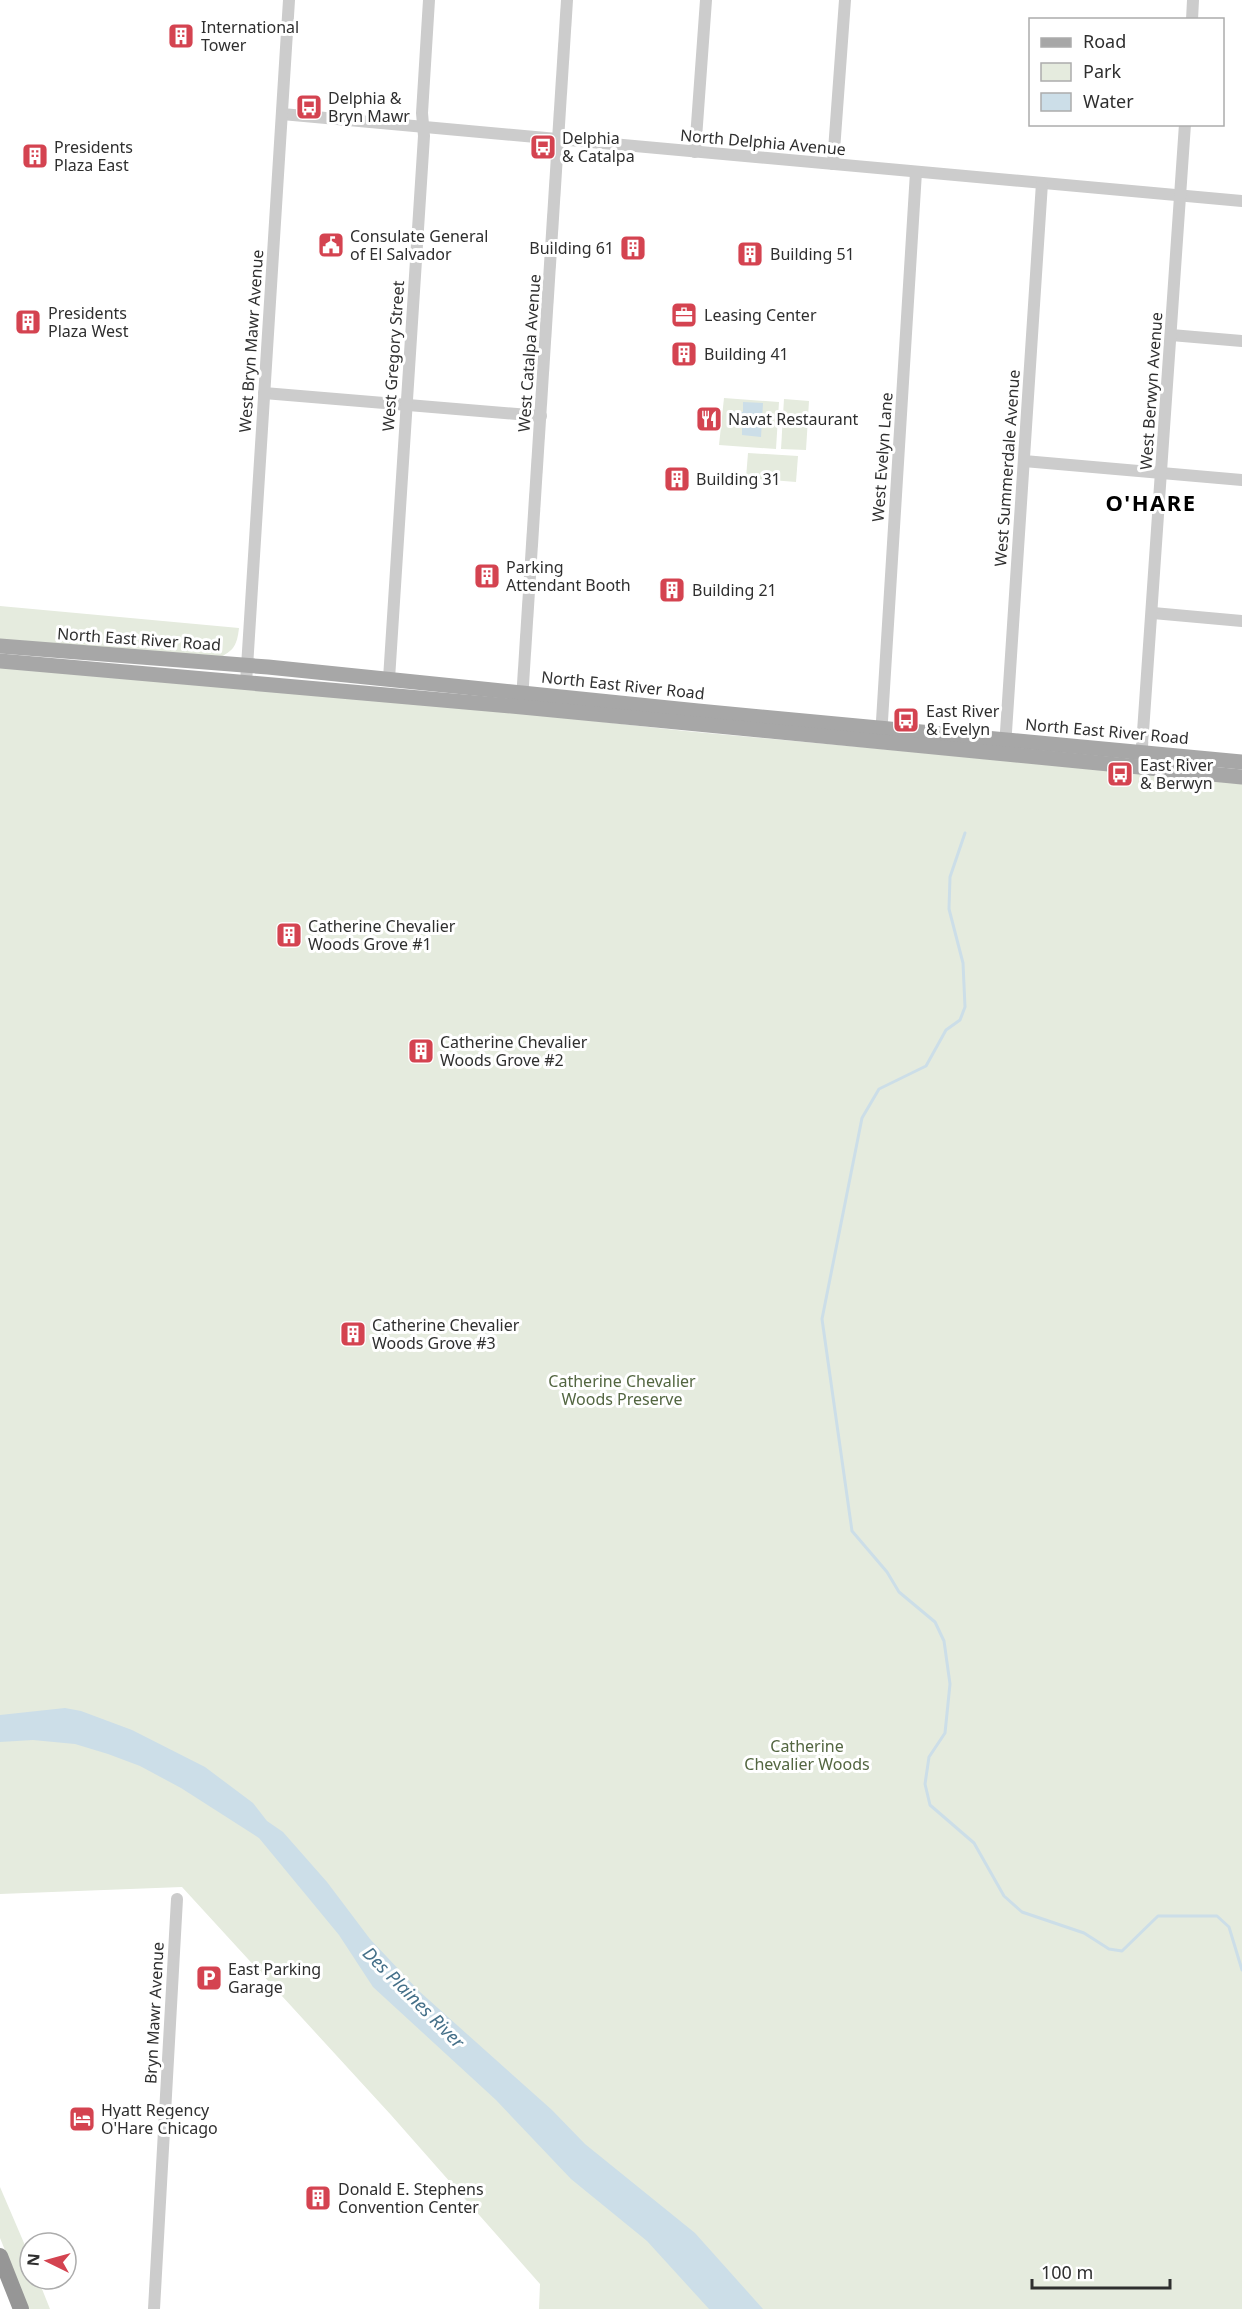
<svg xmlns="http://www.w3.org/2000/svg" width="1242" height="2309" font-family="'Noto Sans',sans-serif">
<rect width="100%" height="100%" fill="#fff"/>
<g fill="#e5ebde">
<path d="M724,398l55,4 -3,47 -57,-4z"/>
<path d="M784,399l25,2 -3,49 -25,-1z"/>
<path d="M748,453l50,3 -2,26 -50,-4z"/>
<path d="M0,606l239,22c-2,17 -5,23 -21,30l-218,-18z"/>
<path d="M0,667l475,41 210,23 557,51v1527h-703l1,-25 -149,-169 -209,-228 -182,7z"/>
<path d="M0,2187l30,70v22h8l12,30h-21l-29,-71z"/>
</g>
<g fill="#ccdee8">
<path d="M743,402l20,1 -2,34 -19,-2v-9l-12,-1v-14l13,1z"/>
<path d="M65,1708l16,3 51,19 73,37 48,36 14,18 16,11 44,50 43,57 50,53 132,118 33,34 110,89 68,76h-54l-62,-68 -76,-62 -75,-79 -123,-113 -34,-52 -80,-97 -78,-50 -41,-22 -32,-12 -33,-10 -42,-4 -33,2v-27z"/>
</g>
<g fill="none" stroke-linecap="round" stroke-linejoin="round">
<path stroke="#ccdee8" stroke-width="3" d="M965,833l-15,44 -1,32 14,54 2,44 -5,13 -14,10 -20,36 -47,23 -17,29 -40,201 30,212 35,41 12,20 36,30 9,19 6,43 -5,49 -16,24 -4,27 5,21 44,38 30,53 18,16 62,21 25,16 13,2 36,-35h59l12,11 13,43"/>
<g stroke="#ccc" stroke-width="12">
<path d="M1192,20l1,-20"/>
<path d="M282,114l960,87"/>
<path d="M695,152l11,-152"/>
<path d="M833,164l12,-164"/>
<path d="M1171,335l71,6"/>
<path d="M264,393l277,23"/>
<path d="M1024,461l218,19"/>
<path d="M1153,613l89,8"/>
<path d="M389,679l35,-543 -2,-23 7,-113"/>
<path d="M246,683l43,-683"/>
<path d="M522,700l45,-700"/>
<path d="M881,737l35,-565"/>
<path d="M1005,747l37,-564"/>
<path d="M1141,761l44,-637"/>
<path d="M154,2309l23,-410"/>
</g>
<g stroke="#a7a7a7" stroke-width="15">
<path d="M0,646l268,21 430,44 544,51"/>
<path d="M0,661l522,46 720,70"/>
</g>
<path stroke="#969696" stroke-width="16" d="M0,2256l21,53"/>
</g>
<defs>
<symbol id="building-square" viewBox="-11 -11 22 22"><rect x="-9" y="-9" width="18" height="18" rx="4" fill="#d44350" stroke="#fff"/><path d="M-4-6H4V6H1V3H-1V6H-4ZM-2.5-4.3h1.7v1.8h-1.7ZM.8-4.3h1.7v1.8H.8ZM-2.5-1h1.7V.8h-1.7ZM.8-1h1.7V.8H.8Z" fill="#fff"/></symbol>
<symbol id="bus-square" viewBox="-11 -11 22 22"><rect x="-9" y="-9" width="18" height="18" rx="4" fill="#d44350" stroke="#fff"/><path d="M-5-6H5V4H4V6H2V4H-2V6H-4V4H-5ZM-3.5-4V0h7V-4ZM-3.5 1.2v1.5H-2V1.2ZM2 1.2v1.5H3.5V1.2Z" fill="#fff"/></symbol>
<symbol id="civic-square" viewBox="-11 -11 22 22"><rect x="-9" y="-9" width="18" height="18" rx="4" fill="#d44350" stroke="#fff"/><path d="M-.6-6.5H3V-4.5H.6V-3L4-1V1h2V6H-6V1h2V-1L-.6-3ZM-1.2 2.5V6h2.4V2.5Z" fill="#fff"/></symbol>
<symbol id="office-square" viewBox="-11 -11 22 22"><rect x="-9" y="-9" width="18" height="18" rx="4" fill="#d44350" stroke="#fff"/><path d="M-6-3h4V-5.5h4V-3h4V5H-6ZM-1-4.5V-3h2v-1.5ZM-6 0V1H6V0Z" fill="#fff"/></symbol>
<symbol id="restaurant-square" viewBox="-11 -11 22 22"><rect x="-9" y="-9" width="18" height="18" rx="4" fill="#d44350" stroke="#fff"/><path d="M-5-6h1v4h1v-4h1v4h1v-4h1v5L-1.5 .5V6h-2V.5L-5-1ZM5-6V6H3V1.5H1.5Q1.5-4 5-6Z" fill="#fff"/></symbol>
<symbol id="parking-square" viewBox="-11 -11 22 22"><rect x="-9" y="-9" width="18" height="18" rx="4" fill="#d44350" stroke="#fff"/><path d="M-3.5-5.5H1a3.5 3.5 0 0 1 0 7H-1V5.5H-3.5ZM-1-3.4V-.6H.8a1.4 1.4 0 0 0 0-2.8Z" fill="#fff"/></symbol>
<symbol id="hotel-square" viewBox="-11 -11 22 22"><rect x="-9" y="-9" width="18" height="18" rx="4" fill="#d44350" stroke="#fff"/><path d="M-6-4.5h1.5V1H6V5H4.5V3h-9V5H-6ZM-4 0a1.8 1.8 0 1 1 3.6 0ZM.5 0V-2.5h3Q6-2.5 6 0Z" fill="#fff"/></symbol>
</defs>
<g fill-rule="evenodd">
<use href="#building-square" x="166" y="21" width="30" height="30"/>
<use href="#bus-square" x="294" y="92" width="30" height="30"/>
<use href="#bus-square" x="528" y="132" width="30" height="30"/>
<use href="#building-square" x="20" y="141" width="30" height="30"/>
<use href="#civic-square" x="316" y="230" width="30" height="30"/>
<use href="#building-square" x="618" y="233" width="30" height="30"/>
<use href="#building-square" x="735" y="239" width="30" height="30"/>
<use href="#office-square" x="669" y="300" width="30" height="30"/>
<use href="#building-square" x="13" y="307" width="30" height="30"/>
<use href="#building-square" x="669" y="339" width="30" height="30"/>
<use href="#restaurant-square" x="694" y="404" width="30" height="30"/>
<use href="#building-square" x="662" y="464" width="30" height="30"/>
<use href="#building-square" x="472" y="561" width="30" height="30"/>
<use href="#building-square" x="657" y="575" width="30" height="30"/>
<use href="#bus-square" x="891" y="705" width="30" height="30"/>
<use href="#bus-square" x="1105" y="759" width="30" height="30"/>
<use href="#building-square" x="274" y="920" width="30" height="30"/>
<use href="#building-square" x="406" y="1036" width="30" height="30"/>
<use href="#building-square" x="338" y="1319" width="30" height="30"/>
<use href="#parking-square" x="194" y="1963" width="30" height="30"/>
<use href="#hotel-square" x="67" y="2104" width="30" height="30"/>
<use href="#building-square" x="303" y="2183" width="30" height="30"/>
</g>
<g text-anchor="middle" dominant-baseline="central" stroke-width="6" stroke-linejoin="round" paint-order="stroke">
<g font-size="16" fill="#2f2f2f" stroke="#fff" text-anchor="start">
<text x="201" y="27">International<tspan x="201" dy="18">Tower</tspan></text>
<text x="328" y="98">Delphia &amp;<tspan x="328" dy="18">Bryn Mawr</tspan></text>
<text x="562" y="138">Delphia<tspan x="562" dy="18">&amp; Catalpa</tspan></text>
<text x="54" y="147">Presidents<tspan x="54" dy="18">Plaza East</tspan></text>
<text x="350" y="236">Consulate General<tspan x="350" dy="18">of El Salvador</tspan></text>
<text x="614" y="248" text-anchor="end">Building 61</text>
<text x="770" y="254">Building 51</text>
<text x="48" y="313">Presidents<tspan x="48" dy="18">Plaza West</tspan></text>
<text x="704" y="315">Leasing Center</text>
<text x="704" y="354">Building 41</text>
<text x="728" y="419">Navat Restaurant</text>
<text x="696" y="479">Building 31</text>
<text x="506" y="567">Parking<tspan x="506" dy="18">Attendant Booth</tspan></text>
<text x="692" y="590">Building 21</text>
<text x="926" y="711">East River<tspan x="926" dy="18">&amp; Evelyn</tspan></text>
<text x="1140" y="765">East River<tspan x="1140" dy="18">&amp; Berwyn</tspan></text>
<text x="308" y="926">Catherine Chevalier<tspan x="308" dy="18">Woods Grove #1</tspan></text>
<text x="440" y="1042">Catherine Chevalier<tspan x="440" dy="18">Woods Grove #2</tspan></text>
<text x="372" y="1325">Catherine Chevalier<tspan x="372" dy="18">Woods Grove #3</tspan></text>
<text x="228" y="1969">East Parking<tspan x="228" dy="18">Garage</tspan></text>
<text x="101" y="2110">Hyatt Regency<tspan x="101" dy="18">O'Hare Chicago</tspan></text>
<text x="338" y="2189">Donald E. Stephens<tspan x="338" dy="18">Convention Center</tspan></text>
</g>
<g font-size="16" fill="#2f2f2f" stroke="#fff">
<text transform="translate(763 142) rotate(5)">North Delphia Avenue</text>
<text transform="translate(251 341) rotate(-86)">West Bryn Mawr Avenue</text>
<text transform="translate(529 353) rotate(-86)">West Catalpa Avenue</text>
<text transform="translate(393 356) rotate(-86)">West Gregory Street</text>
<text transform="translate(1151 391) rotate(-86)">West Berwyn Avenue</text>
<text transform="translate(882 457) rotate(-86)">West Evelyn Lane</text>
<text transform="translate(1007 468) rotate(-86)">West Summerdale Avenue</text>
<text transform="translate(139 639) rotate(4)">North East River Road</text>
<text transform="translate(623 685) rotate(6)">North East River Road</text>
<text transform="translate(1107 731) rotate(5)">North East River Road</text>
<text transform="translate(154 2013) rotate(-87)">Bryn Mawr Avenue</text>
</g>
<g font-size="16" fill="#536641" stroke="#fff">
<text x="622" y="1381">Catherine Chevalier<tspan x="622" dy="18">Woods Preserve</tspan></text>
<text x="807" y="1746">Catherine<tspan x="807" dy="18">Chevalier Woods</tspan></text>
</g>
<g font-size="18" font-style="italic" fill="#457089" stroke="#fff">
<text transform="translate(414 1997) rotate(45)">Des Plaines River</text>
</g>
<g font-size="22" font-weight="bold" letter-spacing="1.5" fill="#000" stroke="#fff">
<text x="1151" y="502">O'HARE</text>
</g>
</g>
<rect x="1029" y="18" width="195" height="108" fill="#ffffff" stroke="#acacac" stroke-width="1.5"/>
<rect x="1041" y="38" width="30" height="9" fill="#a7a7a7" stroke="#acacac" stroke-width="1.5"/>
<text x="1083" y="48" font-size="18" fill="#2f2f2f">Road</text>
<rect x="1041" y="63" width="30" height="18" fill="#e5ebde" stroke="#acacac" stroke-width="1.5"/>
<text x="1083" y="78" font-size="18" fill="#2f2f2f">Park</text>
<rect x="1041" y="93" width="30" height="18" fill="#ccdee8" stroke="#acacac" stroke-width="1.5"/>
<text x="1083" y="108" font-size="18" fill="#2f2f2f">Water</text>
<g transform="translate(48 2261) rotate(275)"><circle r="28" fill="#ffffff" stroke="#acacac" stroke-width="1.5"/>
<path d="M0-4.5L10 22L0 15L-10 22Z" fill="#d44350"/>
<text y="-9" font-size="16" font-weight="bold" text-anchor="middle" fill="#2f2f2f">N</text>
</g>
<path d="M1032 2279v9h138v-9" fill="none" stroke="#2f2f2f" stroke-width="3"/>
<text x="1041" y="2279" font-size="18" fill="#2f2f2f" stroke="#ffffff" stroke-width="4.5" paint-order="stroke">100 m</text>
</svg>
